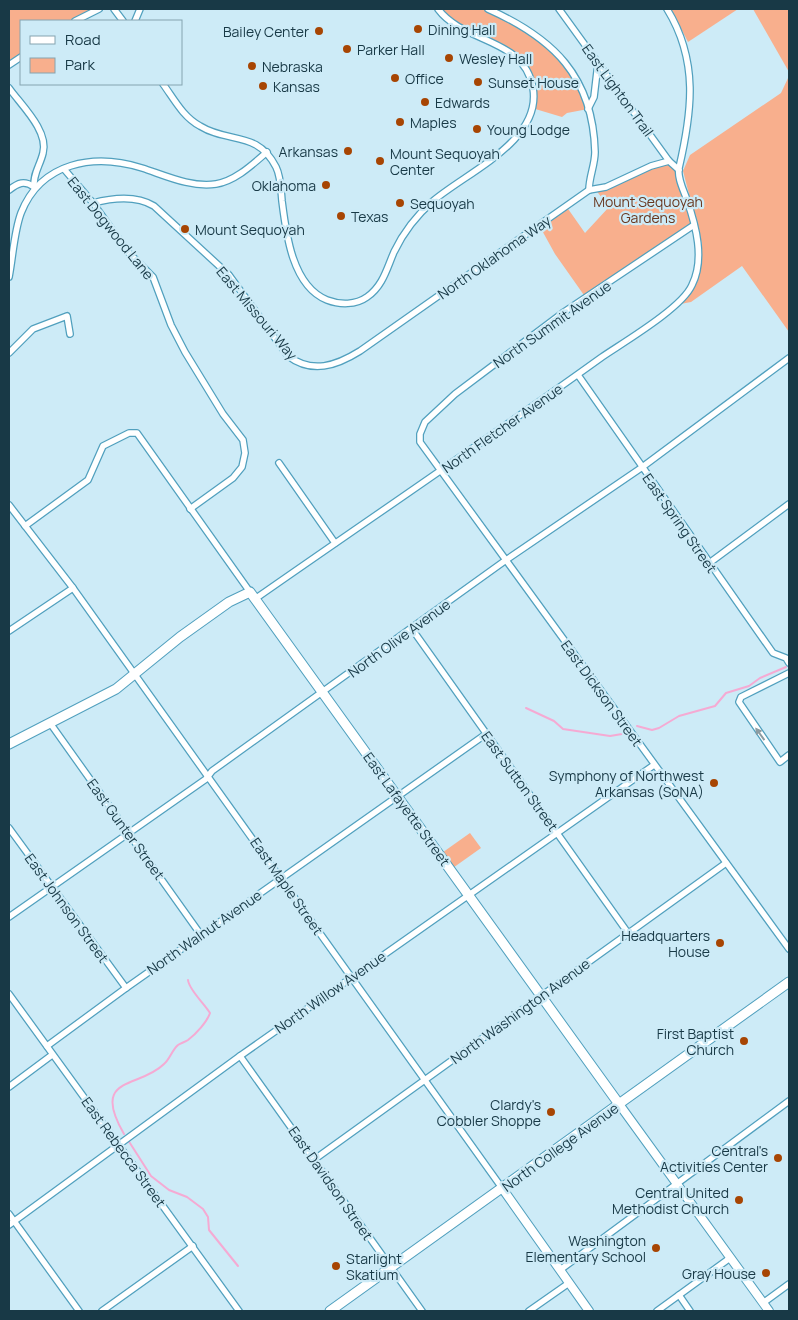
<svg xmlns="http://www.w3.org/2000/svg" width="798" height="1320" font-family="Manrope,sans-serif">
<rect width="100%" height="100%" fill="#cdebf7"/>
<g fill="#f8af8d">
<path d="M9,9h85l-19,12h-54v36l-12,8z"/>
<path d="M438,9h50l46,24 33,32 21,44 -21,4 -5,4 -30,-9 -2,-32 -13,-19 -53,-27z"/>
<path d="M671,9h67l-50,33z"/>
<path d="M753,9h36v64v-1z"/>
<path d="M789,76v256l-47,-66 -51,36 -16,3 23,-24 4,-37 -19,-73 7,-16 91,-62z"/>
<path d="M669,161l10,9 15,55 -108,73 -31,-44 -16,-29 27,-19 19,27 24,-26 -14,-18z"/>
<path d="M470,833l11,15 -31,22 -11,-15z"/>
</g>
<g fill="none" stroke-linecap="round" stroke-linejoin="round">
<g stroke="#f5aad3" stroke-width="2">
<path d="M526,708l28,13 9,8 47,7 12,-2"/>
<path d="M637,726l15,4 7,-2 20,-12 36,-10 11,-13 23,-7 11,-8 26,-11"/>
<path d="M124,1134c-34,-59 15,-45 40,-70 6,-5 8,-14 14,-19 3,-2 7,-3 10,-5 8,-6 19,-18 22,-27 -6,-10 -21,-23 -22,-33"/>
<path d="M128,1140l23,36 18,14 18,7 16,12 5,8 1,13 29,36"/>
</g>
<defs>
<g id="minor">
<path d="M114,9l9,12"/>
<path d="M488,9c65,29 105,67 107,143 0,13 -6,25 -6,38"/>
<path d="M559,9l110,152 10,9"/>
<path d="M75,21l24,-12"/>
<path d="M135,21l5,-12"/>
<path d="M9,65l12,-8"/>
<path d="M163,84c11,15 20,33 37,42 29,18 57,4 76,41 5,10 5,24 6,34 4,32 10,85 45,99 13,5 29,5 40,-3 16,-11 20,-29 27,-45 9,-19 23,-37 39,-51 34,-29 109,-60 100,-113 -9,-51 -69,-44 -95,-79"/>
<path d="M9,88c12,17 40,43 34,65 -3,13 -10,20 -9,34"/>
<path d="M588,109l6,-12 4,-34"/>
<path d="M64,169l29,34 35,49 25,25 18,48 14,27 38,62 20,26 2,13 -3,14 -9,11 -43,31"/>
<path d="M9,190c9,-7 15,-10 25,-3"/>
<path d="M93,203c19,-5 43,-8 61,3l75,69 59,81c24,18 48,10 72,-5l229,-161 17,-3 45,-21 18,-5"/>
<path d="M694,225l-130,87 -109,82 -30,28 -5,12v8l369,507"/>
<path d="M9,277c4,-21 5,-45 12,-64 20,-51 73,-60 121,-45 22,7 49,20 74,16 19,-3 36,-19 51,-32"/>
<path d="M9,353l24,-24 34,-13 3,18"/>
<path d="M578,375l195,278 13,5 3,5"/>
<path d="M279,463l56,80"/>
<path d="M9,505l64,83 429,600"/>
<path d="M25,526l63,-46 15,-34 26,-13h8l113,159"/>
<path d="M708,564l81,-60"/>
<path d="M255,599c116,-81 233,-160 347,-242 22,-15 80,-49 90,-72 13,-26 4,-59 -5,-85 -3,-9 -10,-22 -8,-32 13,-56 20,-107 -12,-159"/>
<path d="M412,629l216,304"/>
<path d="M9,631l64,-43"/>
<path d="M789,673l-48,24 -2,5 41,60 9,-7"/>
<path d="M50,723l151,212"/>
<path d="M9,828l117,160"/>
<path d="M9,917l197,-138 6,-8 294,-211 135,-92 148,-110"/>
<path d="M9,994l230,317"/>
<path d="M47,1046l79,-58 360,-254"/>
<path d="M240,1056l182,255"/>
<path d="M9,1087l43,-32"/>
<path d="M315,1159l411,-296"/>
<path d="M9,1214l70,97"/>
<path d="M9,1225l231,-169 414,-291"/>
<path d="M560,1270l229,-169"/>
<path d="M679,1295l11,16"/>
<path d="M763,1303l26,-19"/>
<path d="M102,1311l91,-65"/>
<path d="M529,1311l40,-28"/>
<path d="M657,1311l73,-53"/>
</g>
<g id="tertiary">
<path d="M619,1104l150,207"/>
<path d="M502,1188l87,123"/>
</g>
<path id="secondary" d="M9,744l107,-55 64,-52 49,-35 21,-10 369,512"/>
<path id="primary" d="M330,1311l459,-329"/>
</defs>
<use href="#minor" stroke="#51a0be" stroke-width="8"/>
<use href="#tertiary" stroke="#51a0be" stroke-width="10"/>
<use href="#secondary" stroke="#51a0be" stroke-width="11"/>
<use href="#primary" stroke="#51a0be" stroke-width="11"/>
<use href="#minor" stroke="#fff" stroke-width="5.5"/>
<use href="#tertiary" stroke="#fff" stroke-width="8"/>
<use href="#secondary" stroke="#fff" stroke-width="9"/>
<use href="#primary" stroke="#fff" stroke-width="9"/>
</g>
<defs><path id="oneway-solid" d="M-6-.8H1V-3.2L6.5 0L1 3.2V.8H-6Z" transform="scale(1.25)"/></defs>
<use fill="#8c9ca2" href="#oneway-solid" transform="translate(760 734) rotate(-126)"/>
<g fill="#a74503" stroke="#cdebf7" stroke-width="2">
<circle cx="418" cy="29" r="5"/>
<circle cx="319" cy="31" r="5"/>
<circle cx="347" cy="49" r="5"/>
<circle cx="449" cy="58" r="5"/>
<circle cx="252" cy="66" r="5"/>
<circle cx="395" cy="78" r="5"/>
<circle cx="478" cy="82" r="5"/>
<circle cx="263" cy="86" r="5"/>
<circle cx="425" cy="102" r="5"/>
<circle cx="400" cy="122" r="5"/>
<circle cx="477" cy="129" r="5"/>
<circle cx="348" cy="151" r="5"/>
<circle cx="380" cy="161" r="5"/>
<circle cx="326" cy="185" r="5"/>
<circle cx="400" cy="203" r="5"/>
<circle cx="341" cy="216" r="5"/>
<circle cx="185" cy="229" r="5"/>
<circle cx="714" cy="783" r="5"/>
<circle cx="720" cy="943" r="5"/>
<circle cx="744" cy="1041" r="5"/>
<circle cx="551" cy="1112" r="5"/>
<circle cx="778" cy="1158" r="5"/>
<circle cx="739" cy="1200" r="5"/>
<circle cx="656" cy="1248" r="5"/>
<circle cx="336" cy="1266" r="5"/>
<circle cx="766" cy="1273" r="5"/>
</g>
<g text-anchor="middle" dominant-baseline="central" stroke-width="4.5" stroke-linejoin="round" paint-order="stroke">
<g font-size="14" fill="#183946" stroke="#cdebf7" text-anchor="start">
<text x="428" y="29">Dining Hall</text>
<text x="309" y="31" text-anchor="end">Bailey Center</text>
<text x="357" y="49">Parker Hall</text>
<text x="459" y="58">Wesley Hall</text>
<text x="262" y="66">Nebraska</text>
<text x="405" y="78">Office</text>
<text x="488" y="82">Sunset House</text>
<text x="273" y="86">Kansas</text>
<text x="435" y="102">Edwards</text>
<text x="410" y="122">Maples</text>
<text x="487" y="129">Young Lodge</text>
<text x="338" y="151" text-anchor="end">Arkansas</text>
<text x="390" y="153">Mount Sequoyah<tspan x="390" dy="16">Center</tspan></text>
<text x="316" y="185" text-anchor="end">Oklahoma</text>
<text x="410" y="203">Sequoyah</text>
<text x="351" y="216">Texas</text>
<text x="195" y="229">Mount Sequoyah</text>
<text x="704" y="775" text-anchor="end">Symphony of Northwest<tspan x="704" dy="16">Arkansas (SoNA)</tspan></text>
<text x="710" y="935" text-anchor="end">Headquarters<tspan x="710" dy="16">House</tspan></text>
<text x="734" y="1033" text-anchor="end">First Baptist<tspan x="734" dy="16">Church</tspan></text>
<text x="541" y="1104" text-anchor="end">Clardy's<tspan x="541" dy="16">Cobbler Shoppe</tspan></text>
<text x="768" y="1150" text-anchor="end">Central's<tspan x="768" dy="16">Activities Center</tspan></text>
<text x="729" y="1192" text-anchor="end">Central United<tspan x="729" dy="16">Methodist Church</tspan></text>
<text x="646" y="1240" text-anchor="end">Washington<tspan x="646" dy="16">Elementary School</tspan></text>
<text x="346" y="1258">Starlight<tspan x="346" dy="16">Skatium</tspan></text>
<text x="756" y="1273" text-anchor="end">Gray House</text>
</g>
<g font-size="14" fill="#183946" stroke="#cdebf7">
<text transform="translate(618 90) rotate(54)">East Lighton Trail</text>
<text transform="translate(111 228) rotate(51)">East Dogwood Lane</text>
<text transform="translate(494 257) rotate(-35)">North Oklahoma Way</text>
<text transform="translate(257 313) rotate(50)">East Missouri Way</text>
<text transform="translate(552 324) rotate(-35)">North Summit Avenue</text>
<text transform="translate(502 428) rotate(-35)">North Fletcher Avenue</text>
<text transform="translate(680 523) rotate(55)">East Spring Street</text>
<text transform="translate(399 638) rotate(-36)">North Olive Avenue</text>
<text transform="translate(602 693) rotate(54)">East Dickson Street</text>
<text transform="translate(520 781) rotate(54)">East Sutton Street</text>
<text transform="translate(407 809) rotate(54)">East Lafayette Street</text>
<text transform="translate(126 829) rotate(54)">East Gunter Street</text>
<text transform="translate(287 886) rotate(55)">East Maple Street</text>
<text transform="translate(67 908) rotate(54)">East Johnson Street</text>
<text transform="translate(204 932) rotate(-35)">North Walnut Avenue</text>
<text transform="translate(330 992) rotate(-35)">North Willow Avenue</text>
<text transform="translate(520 1011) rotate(-36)">North Washington Avenue</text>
<text transform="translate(560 1147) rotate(-36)">North College Avenue</text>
<text transform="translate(124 1152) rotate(54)">East Rebecca Street</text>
<text transform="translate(331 1183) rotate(55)">East Davidson Street</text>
</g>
<g font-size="14" fill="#68371f" stroke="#cdebf7">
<text x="648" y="201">Mount Sequoyah<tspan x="648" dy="16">Gardens</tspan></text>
</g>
</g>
<rect width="798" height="1320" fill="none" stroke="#183946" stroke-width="20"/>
<rect x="20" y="20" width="162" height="65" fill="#cdebf7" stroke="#85a4b0"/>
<rect x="30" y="36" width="25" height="8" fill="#ffffff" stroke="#85a4b0"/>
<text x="65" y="45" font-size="15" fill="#183946">Road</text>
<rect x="30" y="58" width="25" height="15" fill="#f8af8d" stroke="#85a4b0"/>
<text x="65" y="70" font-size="15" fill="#183946">Park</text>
</svg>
